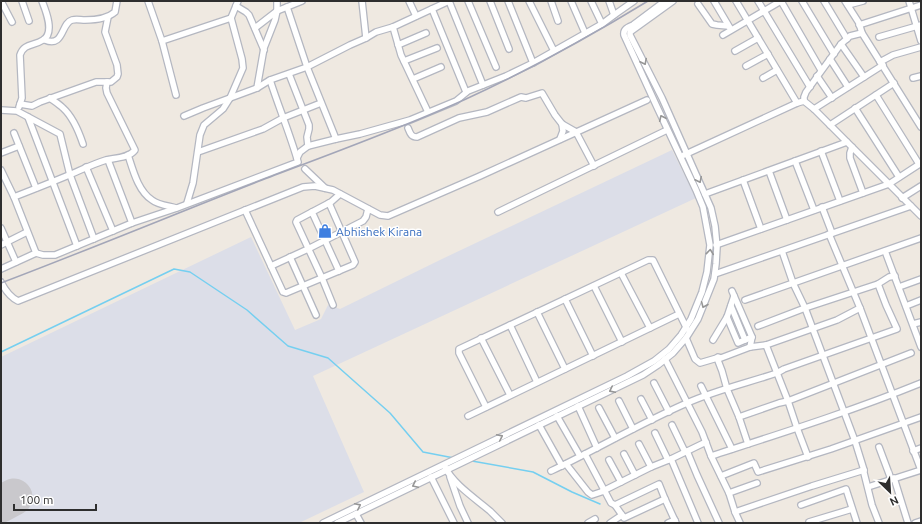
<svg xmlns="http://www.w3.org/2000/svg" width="922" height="524" font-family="Ubuntu,sans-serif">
<rect width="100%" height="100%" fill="#efe9e1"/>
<path fill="#dcdee8" d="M672,150l24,48 -383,178 51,116 -65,31h-298v-166l250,-120 44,93 26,-11 7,-14 12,4 102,-50z"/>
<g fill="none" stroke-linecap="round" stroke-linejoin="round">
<g stroke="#75cff0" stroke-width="1.5">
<path d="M1,352l173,-83 16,3 57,38 41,36 40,12 62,55 33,39 31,6"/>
<path d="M472,461l61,11 39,20 28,12"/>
</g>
<path stroke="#c9c8cc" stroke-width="37" d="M1,504l13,-7"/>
<defs>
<g id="minor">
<path d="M1,1l11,21"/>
<path d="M22,1l7,20"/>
<path d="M148,1l14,40 14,54"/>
<path d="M362,1l4,37"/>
<path d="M409,1l7,15"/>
<path d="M449,1l34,84"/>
<path d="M468,1l28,66"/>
<path d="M490,1l19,48"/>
<path d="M508,1l25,62"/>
<path d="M529,1l25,50"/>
<path d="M551,1l7,20"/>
<path d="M571,1l14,32"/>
<path d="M591,1l11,23"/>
<path d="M609,1l5,14"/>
<path d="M714,1l16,27"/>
<path d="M736,1l61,102"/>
<path d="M758,1l52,86"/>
<path d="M781,1l40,69"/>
<path d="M802,1l32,53"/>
<path d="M824,1l23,38"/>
<path d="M845,1l14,22 3,10 59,94"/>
<path d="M909,1l12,40"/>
<path d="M698,4l14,20 5,1 11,1"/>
<path d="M848,5l15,-4"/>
<path d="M236,6l10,6 3,3 15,35"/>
<path d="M287,7l20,60 29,72"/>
<path d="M432,9l34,83"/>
<path d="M859,25l62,-20"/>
<path d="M393,27l8,28 27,57"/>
<path d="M255,28l22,-17 25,-10"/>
<path d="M723,35l58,-34"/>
<path d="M879,37l42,-12"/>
<path d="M45,40c19,8 16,-17 27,-20 4,-1 9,0 13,0 10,0 23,-2 30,-8l2,-11"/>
<path d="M162,41l69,-23"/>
<path d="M841,44l23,33"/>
<path d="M398,45l28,-12"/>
<path d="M735,51l23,-13"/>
<path d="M830,59l18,28"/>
<path d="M404,61l33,-13"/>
<path d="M880,62l13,-7 28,-8"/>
<path d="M746,66l22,-12"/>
<path d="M289,74l20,51v4l-2,8 1,9"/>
<path d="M817,76l15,22"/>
<path d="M763,78l14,-8"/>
<path d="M913,78l8,-2"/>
<path d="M413,79l28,-12"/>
<path d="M257,88l7,-40 11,-28 2,-9v-10"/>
<path d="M876,95l43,69"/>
<path d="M50,98c4,3 9,6 13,10 10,9 16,24 20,36"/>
<path d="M804,101v-4l2,-5 35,-48 9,-8 12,-3"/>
<path d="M20,104l12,2 8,-4 56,-20h15l6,-5 1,-3 -1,-9 -12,-33 3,-15"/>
<path d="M19,107l3,-9 -2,-43c4,-12 14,-9 23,-15 12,-7 3,-29 -1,-39"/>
<path d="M855,108l44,69"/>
<path d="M814,109l69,-44"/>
<path d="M1,110l16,1 43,23 10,41 24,64"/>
<path d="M184,116l19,-8 54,-20 13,-8 37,-13 43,-22 16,-7 10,-6 17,-5 56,-26"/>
<path d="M28,117l49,129"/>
<path d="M830,125l64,-42"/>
<path d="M408,128c2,5 3,9 9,9l42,-19 28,-6 34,-15 5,1 16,-5 13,22 7,9 14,8 18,34"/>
<path d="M14,133l22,55"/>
<path d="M560,139l3,-8 -1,-7"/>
<path d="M852,147l-2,6v5l13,35"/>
<path d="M821,151l19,50"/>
<path d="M198,152l65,-23 20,-11 38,-15"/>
<path d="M1,153l18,-7"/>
<path d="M128,155c5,15 10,36 24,45 6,5 17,6 24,8"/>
<path d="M684,155l113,-52 7,-2 10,8 107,107"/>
<path d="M297,158l3,-6 8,-6 28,-7 24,-5 50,-14 46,-19 12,-10 38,-15 27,-13 69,-39 12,-9 20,-14"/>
<path d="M108,160l24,63"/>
<path d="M795,161l19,49"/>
<path d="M86,167l27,64"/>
<path d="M305,169l20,19"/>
<path d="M1,170l13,27 22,56 -35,16"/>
<path d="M769,171l18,49"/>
<path d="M743,180l18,49"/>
<path d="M705,194l142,-52"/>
<path d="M14,197c18,-7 36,-14 55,-22 12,-5 24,-11 37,-15 9,-2 23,-2 29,-10l-1,-2 -27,-55 -1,-5 1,-6"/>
<path d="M902,198l19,-12"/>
<path d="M187,203l6,-20 7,-48 4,-10 19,-16 7,-11 13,-30 -1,-9 -11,-41 7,-17"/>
<path d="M822,207l10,26"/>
<path d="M245,210l38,82 3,1 67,-28 2,-3 -26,-59"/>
<path d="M312,212l-15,8 -1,2 26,56 11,27"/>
<path d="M498,212l169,-82"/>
<path d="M1,228l15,34"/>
<path d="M829,234l31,74 61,162"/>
<path d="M1,245l26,-13"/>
<path d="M716,245l173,-61 32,-21"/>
<path d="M782,251l11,32 12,25 50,133 9,29v3l8,32 7,18"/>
<path d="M885,251l36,96"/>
<path d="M36,253l7,2h12l77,-32 45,-15 121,-46c-8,-28 -19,-54 -28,-82"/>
<path d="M290,257l26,58"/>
<path d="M271,266l37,-17 55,-28 3,-4 2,-8"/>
<path d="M339,271l-27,-59 19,-10 9,-8"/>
<path d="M621,273l29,55"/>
<path d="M715,274l196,-68"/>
<path d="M1,282c4,8 9,15 17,19l285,-114 12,-1 18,4 47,25 8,1 92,-40 167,-76"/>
<path d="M594,286l28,56"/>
<path d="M899,287l22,-8"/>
<path d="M732,291l20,46 -2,10"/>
<path d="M565,299l28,57"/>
<path d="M745,300l176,-62"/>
<path d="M731,306l14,34"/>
<path d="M906,306l15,-6"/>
<path d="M537,312l28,57"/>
<path d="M727,317l11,26 14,-6"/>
<path d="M913,324l8,-2"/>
<path d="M510,325l27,57"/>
<path d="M758,326l47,-18 73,-24 11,-7 6,-1"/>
<path d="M481,338l29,57"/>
<path d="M686,338l9,21 5,4 17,-5"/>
<path d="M713,340l14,-23 7,-21"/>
<path d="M766,345l22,56 9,27 11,29"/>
<path d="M665,359l37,73 9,24 18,37 6,19 5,11"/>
<path d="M654,383l15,29"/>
<path d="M701,386l31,63"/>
<path d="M641,399l11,21"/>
<path d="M619,401l14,28"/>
<path d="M578,406l19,42"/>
<path d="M486,407l-27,-54v-4l189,-89h5l34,69"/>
<path d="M599,408l16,30"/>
<path d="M468,416l211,-102"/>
<path d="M557,416l23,40"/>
<path d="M739,417l40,-14 9,-2 123,-48"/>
<path d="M539,425l23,41"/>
<path d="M672,425l13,27"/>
<path d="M655,433l13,27"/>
<path d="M639,444l12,23"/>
<path d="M748,444l-9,-27 -12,-28 -5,-18 -5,-13 1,-1 3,1 29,-11 16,-2 71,-25 23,-12"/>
<path d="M879,447l12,32"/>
<path d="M687,451l10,24 22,48"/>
<path d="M913,451l8,-3"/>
<path d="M585,454l26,49 4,2 9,13 41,-19"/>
<path d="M624,454l11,21"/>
<path d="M711,456c71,-23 141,-45 210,-73"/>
<path d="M671,459l27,64"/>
<path d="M609,460l12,22"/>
<path d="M566,464l22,28 4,3 9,-3 50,-25 20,-8 35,-17"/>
<path d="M445,467c8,17 31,32 45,44 4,4 8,8 12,12"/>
<path d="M551,471c46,-22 90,-48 136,-68 29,-13 60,-20 90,-30l7,-4 113,-40 -11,-24 -8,-21"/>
<path d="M721,476l33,-13 4,9 73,-23 90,-32"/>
<path d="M431,477l23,46"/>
<path d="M450,477l10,29 8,17"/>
<path d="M894,478l14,45"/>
<path d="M868,487l53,-17"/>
<path d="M729,493l28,-10"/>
<path d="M615,505l44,-21 6,15 11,24"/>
<path d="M801,505l45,-16 11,34"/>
<path d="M735,512l77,-26 52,-16"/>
<path d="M356,514l5,9"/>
<path d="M809,522l43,-13"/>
<path d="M323,523l304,-147 27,-15 15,-12 12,-14 10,-16 11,-27 5,-20 3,-27 -7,-38 -7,-17 -39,-83 -33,-72c-1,-6 4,-8 9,-10l32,-24"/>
<path d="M337,523l306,-148 15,-10 15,-12 13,-15 12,-19 16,-40 2,-15 1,-17 -2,-21 -4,-18 -49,-110 -32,-63v-3l43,-31"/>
<path d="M588,523l7,-4"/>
<path d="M610,523l12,-8"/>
<path d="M668,523l7,-3"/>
<path d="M915,523l6,-2"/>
</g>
</defs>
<use href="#minor" stroke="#b4b7c1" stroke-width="8"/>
<use href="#minor" stroke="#fff" stroke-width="5.5"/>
<path stroke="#a3a6b8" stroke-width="1.5" d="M1,283c87,-33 174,-69 261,-103 68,-26 138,-51 204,-81 63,-29 123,-62 182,-98"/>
</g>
<defs><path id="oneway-chevron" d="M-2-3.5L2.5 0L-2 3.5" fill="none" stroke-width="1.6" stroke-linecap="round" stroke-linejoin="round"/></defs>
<g stroke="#969696">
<use href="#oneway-chevron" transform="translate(644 62) rotate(63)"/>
<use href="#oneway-chevron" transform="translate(662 118) rotate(-115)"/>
<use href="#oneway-chevron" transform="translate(699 180) rotate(64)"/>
<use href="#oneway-chevron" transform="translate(710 252) rotate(-84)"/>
<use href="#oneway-chevron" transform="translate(704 305) rotate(113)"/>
<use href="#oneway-chevron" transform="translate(612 390) rotate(154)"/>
<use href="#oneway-chevron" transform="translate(500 437) rotate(-26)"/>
<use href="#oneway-chevron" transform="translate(415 485) rotate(155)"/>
<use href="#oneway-chevron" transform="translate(358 506) rotate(-26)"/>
</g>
<defs>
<symbol id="shop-bare" viewBox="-9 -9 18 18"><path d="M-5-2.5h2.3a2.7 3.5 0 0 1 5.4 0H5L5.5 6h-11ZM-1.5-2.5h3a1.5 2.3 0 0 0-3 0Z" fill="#3f7fe0" stroke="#fff" stroke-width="2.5" paint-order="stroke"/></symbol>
</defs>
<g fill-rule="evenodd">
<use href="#shop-bare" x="315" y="221" width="20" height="20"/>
</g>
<g text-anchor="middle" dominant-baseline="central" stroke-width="3" stroke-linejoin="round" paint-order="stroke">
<g font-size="12" fill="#366cbe" stroke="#fff" text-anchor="start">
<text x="336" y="231">Abhishek Kirana</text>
</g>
</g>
<rect width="922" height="524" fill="none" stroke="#2e2e2e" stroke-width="4"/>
<g transform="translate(890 492) rotate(155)" stroke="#ffffff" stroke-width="3" paint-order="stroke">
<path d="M0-3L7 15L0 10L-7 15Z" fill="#2e2e2e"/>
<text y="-6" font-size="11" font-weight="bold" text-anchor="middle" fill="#2e2e2e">N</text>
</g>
<path d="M14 504v6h82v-6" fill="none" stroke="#2e2e2e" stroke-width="2"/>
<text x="20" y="504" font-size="12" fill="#2e2e2e" stroke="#ffffff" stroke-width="3" paint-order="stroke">100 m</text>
</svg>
